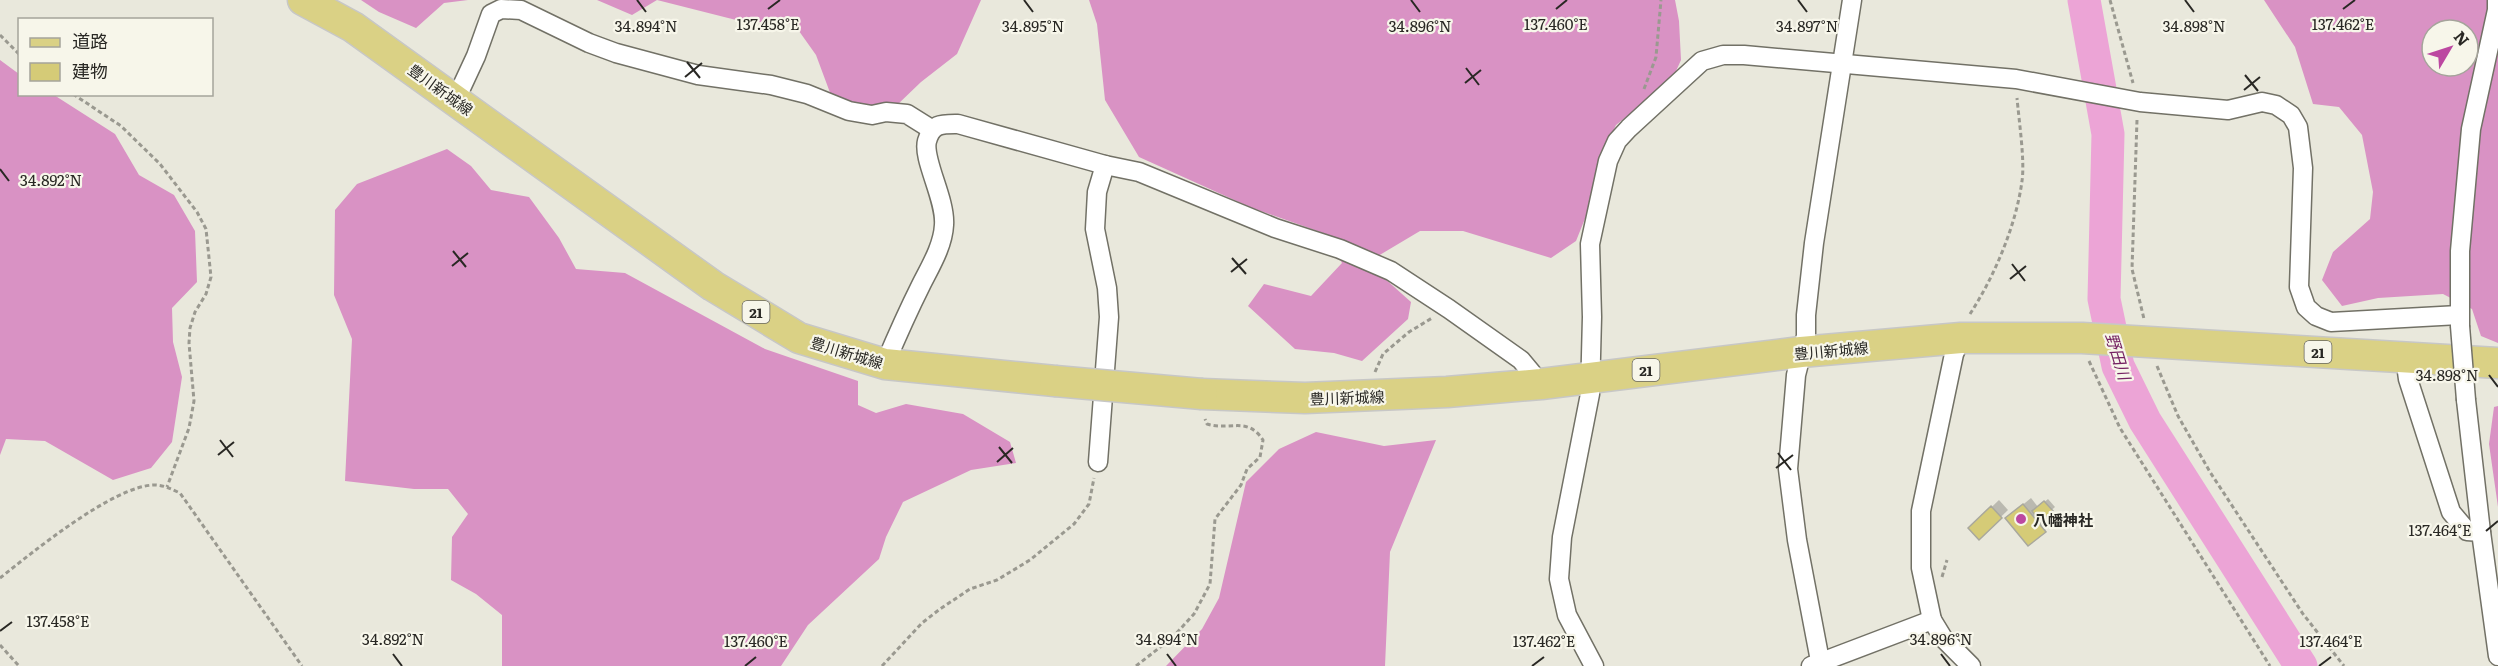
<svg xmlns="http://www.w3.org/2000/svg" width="2498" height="666" font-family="Literata,'Noto Sans JP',serif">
<rect width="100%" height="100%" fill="#e9e8dc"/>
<g fill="#d992c4" fill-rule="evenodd">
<path d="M361,0h107l-24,3 -28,25 -37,-16z"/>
<path d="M597,0h384l-24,54 -36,28 -25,24 -36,4 -28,-12 -16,-43 -22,-31 -54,-3 -83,-21 -25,15z"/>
<path d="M1089,0h586l4,21 2,39 -9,20 -56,45 -11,23 -15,58 -14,35 -25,17 -88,-27h-43l-42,25 5,21 28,25 -3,17 -46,42 -28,-8 -39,-4 -47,-43 16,-22 47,12 31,-33 -16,-29 -74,-26 -113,-51 -34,-57 -8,-76z"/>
<path d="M2264,0h234v343l-17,-7 -9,-27 -29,-15 -65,4 -36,8 -20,-26 11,-28 37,-33 3,-27 -11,-57 -23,-28 -26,-3 -18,-57zM2432,30h36v36h-36z"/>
<path d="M0,60l19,14 1,20 34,1 61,39 24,41 35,20 21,36 2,51 -25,26 1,34 9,35 -10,65 -21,26 -38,12 -68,-39 -39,-2 -6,16z"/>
<path d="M447,149l24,17 20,24 38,7 30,41 17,31 49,4 140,76 93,32v24l18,8 30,-9 57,10 47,28 6,21 -45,7 -68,32 -17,35 -7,22 -71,66 -27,41h-279v-51l-26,-21 -25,-14 1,-43 16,-23 -20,-25h-34l-69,-8 7,-142 -18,-44 1,-85 22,-26z"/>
<path d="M2498,406v101l-9,-63 5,-37z"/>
<path d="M1316,432l68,14 52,-6 -46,112 -5,114h-219l36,-37 17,-31 27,-116 33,-33z"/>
</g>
<g fill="#0003">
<path d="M2031,498l7,9 10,-8 7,8 -10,9 7,8 -23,20 -15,-32z"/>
<path d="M1999,500l9,10 -29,28 -9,-10z"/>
</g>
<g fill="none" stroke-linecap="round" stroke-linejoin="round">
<path stroke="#eca4d6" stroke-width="33" d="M2084,0l24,134 -4,165 14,67 27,55 156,245"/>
</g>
<g fill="#d5cb77" stroke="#a9a89d" stroke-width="1.5">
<path d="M2044,501l9,10 -13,11 -8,-11z"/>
<path d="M2023,504l23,28 -18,14 -23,-28z"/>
<path d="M1991,506l11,12 -23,22 -11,-12z"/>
</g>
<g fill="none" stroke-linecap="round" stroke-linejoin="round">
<defs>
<g id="street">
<path d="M456,99l20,-43 15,-42 10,-5 20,1 68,33 27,10 82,22 73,10 36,9 42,17 23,4 14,-3 21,2 24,15"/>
<path d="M2460,326v-75l11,-122 26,-119v-10"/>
<path d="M2405,357l3,22 43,133 16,19 14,1 17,124"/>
<path d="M885,364c11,-26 23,-53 36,-79 9,-18 22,-39 23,-60 2,-26 -22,-66 -17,-84 5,-18 15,-17 31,-17l147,41 34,7 136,56 65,21 51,22 58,38 72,51 20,24"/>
<path d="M2466,400l15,132"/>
<path d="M1098,462l11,-145 -2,-29 -12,-59 2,-37 8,-27"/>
<path d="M1932,620l-11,-52v-57l33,-157 7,-16"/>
<path d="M1594,666l-27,-51 -8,-36 3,-42 28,-143 2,-77 -2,-73 18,-83 9,-20 12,-13 73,-67 21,-6h21l272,24 124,23 88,8 34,-8 14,3 15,10 7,12 5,41 -4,119 7,20 10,9 15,6 128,-7"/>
<path d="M1811,666l121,-46 11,18 28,28"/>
<path d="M1821,666l-24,-126 -9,-71 8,-94 10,-39v-21l8,-72 38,-243"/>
</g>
<g id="primary">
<path d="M303,0l50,27 360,259 86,52 86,26 170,17"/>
<path d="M1202,394l103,4 142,-6 94,-8 260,-32 160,-14h121l416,25"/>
</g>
</defs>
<use href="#street" stroke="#727166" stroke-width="21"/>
<use href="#primary" stroke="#c7c7c6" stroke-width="33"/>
<g stroke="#9a9990" stroke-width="3" stroke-dasharray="4.5 3" stroke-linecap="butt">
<path d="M2110,0l23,83"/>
<path d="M0,35l20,20"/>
<path d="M1644,89l12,-32 5,-57"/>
<path d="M73,94l48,32 39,38 37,48 9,17 5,48 -5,17 -11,18 -5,16 -1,15 5,58 -5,27 -22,59"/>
<path d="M2137,120l-5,149 12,50"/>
<path d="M1970,314c24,-37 46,-88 52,-133 3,-20 -3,-60 -5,-83"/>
<path d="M2089,361l31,67 150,238"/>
<path d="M2157,366l21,50 32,56 93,142 41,52"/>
<path d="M1375,372l8,-18 26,-22 23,-14"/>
<path d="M1942,577l5,-17"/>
<path d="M0,578c33,-26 113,-92 154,-93 10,0 17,4 26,8l122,173"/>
<path d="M0,645l19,21"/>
<path d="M882,666l40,-43 18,-14 30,-20 27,-9 33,-20 44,-36 15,-20 5,-26"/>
<path d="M1136,666l36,-28 22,-24 16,-30 5,-65 26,-34 6,-16 13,-12 3,-17c-16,-24 -32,-9 -56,-16l-2,-5"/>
</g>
<use href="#street" stroke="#fff" stroke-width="18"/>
<use href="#primary" stroke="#dad185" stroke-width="30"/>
<defs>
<path id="street-bridge" d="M2460,326l6,74"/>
<path id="primary-bridge" d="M1055,381l147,13"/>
</defs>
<use href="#street-bridge" stroke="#727166" stroke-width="21" stroke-linecap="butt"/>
<use href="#primary-bridge" stroke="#c7c7c6" stroke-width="33" stroke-linecap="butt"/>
<use href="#street-bridge" stroke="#fff" stroke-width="18"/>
<use href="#primary-bridge" stroke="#dad185" stroke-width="30"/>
</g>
<path fill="none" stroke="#292824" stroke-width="2" d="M637,0l9,12M1024,0l9,12M1411,0l9,12M1798,0l9,12M2185,0l9,12M768,9l12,-9M1556,9l11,-9M2343,9l12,-9M687,62l13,16M1466,68l13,17M2245,75l13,16M685,77l17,-14M1465,83l16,-13M2244,90l16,-13M0,169l9,12M453,251l13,16M1232,258l14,16M2012,264l13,17M452,266l16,-13M1231,272l16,-13M2010,279l16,-13M2489,375l9,12M220,440l13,17M999,447l13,16M1778,453l13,17M218,455l16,-13M997,462l16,-14M1776,468l17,-13M2486,531l12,-10M0,631l12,-9M393,654l9,12M1167,654l9,12M1941,654l9,12M745,666l11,-9M1532,666l12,-9M2319,666l12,-9"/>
<circle fill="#bc48a1" stroke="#f7f6ea" stroke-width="2" cx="2021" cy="519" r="6"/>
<g text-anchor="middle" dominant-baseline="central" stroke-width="4.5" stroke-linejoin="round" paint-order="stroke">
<g fill="#f7f6ea" stroke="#67665f" stroke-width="1.5">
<rect x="742.5" y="301" width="27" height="22" rx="4.5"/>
<rect x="2304.5" y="341" width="27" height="22" rx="4.5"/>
<rect x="1632.5" y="359" width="27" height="22" rx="4.5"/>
</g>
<g font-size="14" font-weight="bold" fill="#292824">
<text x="756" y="312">21</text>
<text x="2318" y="352">21</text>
<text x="1646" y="370">21</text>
</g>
<g font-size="15" fill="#292824" stroke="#f7f6ea">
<text transform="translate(441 89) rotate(36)">豊川新城線</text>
<text transform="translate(1831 350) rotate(-5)">豊川新城線</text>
<text transform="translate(847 352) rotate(17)">豊川新城線</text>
<text transform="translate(1347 397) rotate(-2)">豊川新城線</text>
</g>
<g font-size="15" font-weight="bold" fill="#292824" stroke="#f7f6ea" text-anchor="start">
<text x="2033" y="519">八幡神社</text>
</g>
<g font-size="16" font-style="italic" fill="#752363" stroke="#f7f6ea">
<text transform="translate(2119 356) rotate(73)">野田川</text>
</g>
</g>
<g font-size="15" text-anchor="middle" fill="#292824" stroke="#f7f6ea" stroke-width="4.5" stroke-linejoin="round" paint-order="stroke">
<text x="1556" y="30">137.460°E</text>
<text x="2343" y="30">137.462°E</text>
<text x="768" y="30">137.458°E</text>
<text x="646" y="32">34.894°N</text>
<text x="1033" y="32">34.895°N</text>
<text x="1420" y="32">34.896°N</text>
<text x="1807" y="32">34.897°N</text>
<text x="2194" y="32">34.898°N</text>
<text x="51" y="186">34.892°N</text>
<text x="2447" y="381">34.898°N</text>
<text x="2440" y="536">137.464°E</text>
<text x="58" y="627">137.458°E</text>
<text x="393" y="645">34.892°N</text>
<text x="1167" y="645">34.894°N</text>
<text x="1941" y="645">34.896°N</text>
<text x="756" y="647">137.460°E</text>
<text x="1544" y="647">137.462°E</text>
<text x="2331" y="647">137.464°E</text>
</g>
<rect x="18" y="18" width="195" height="78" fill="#f7f6ea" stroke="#a5a49b" stroke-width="1.5"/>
<rect x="30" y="38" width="30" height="9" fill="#dad185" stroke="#a5a49b" stroke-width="1.5"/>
<text x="72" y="48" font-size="18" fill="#292824">道路</text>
<rect x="30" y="63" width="30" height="18" fill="#d5cb77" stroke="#a5a49b" stroke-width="1.5"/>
<text x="72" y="78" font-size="18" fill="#292824">建物</text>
<g transform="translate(2450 48) rotate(51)"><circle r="28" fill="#f7f6ea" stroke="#a5a49b" stroke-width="1.5"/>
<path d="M0-4.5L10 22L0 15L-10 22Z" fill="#bc48a1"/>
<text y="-9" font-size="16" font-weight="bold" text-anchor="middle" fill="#292824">N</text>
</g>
</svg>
